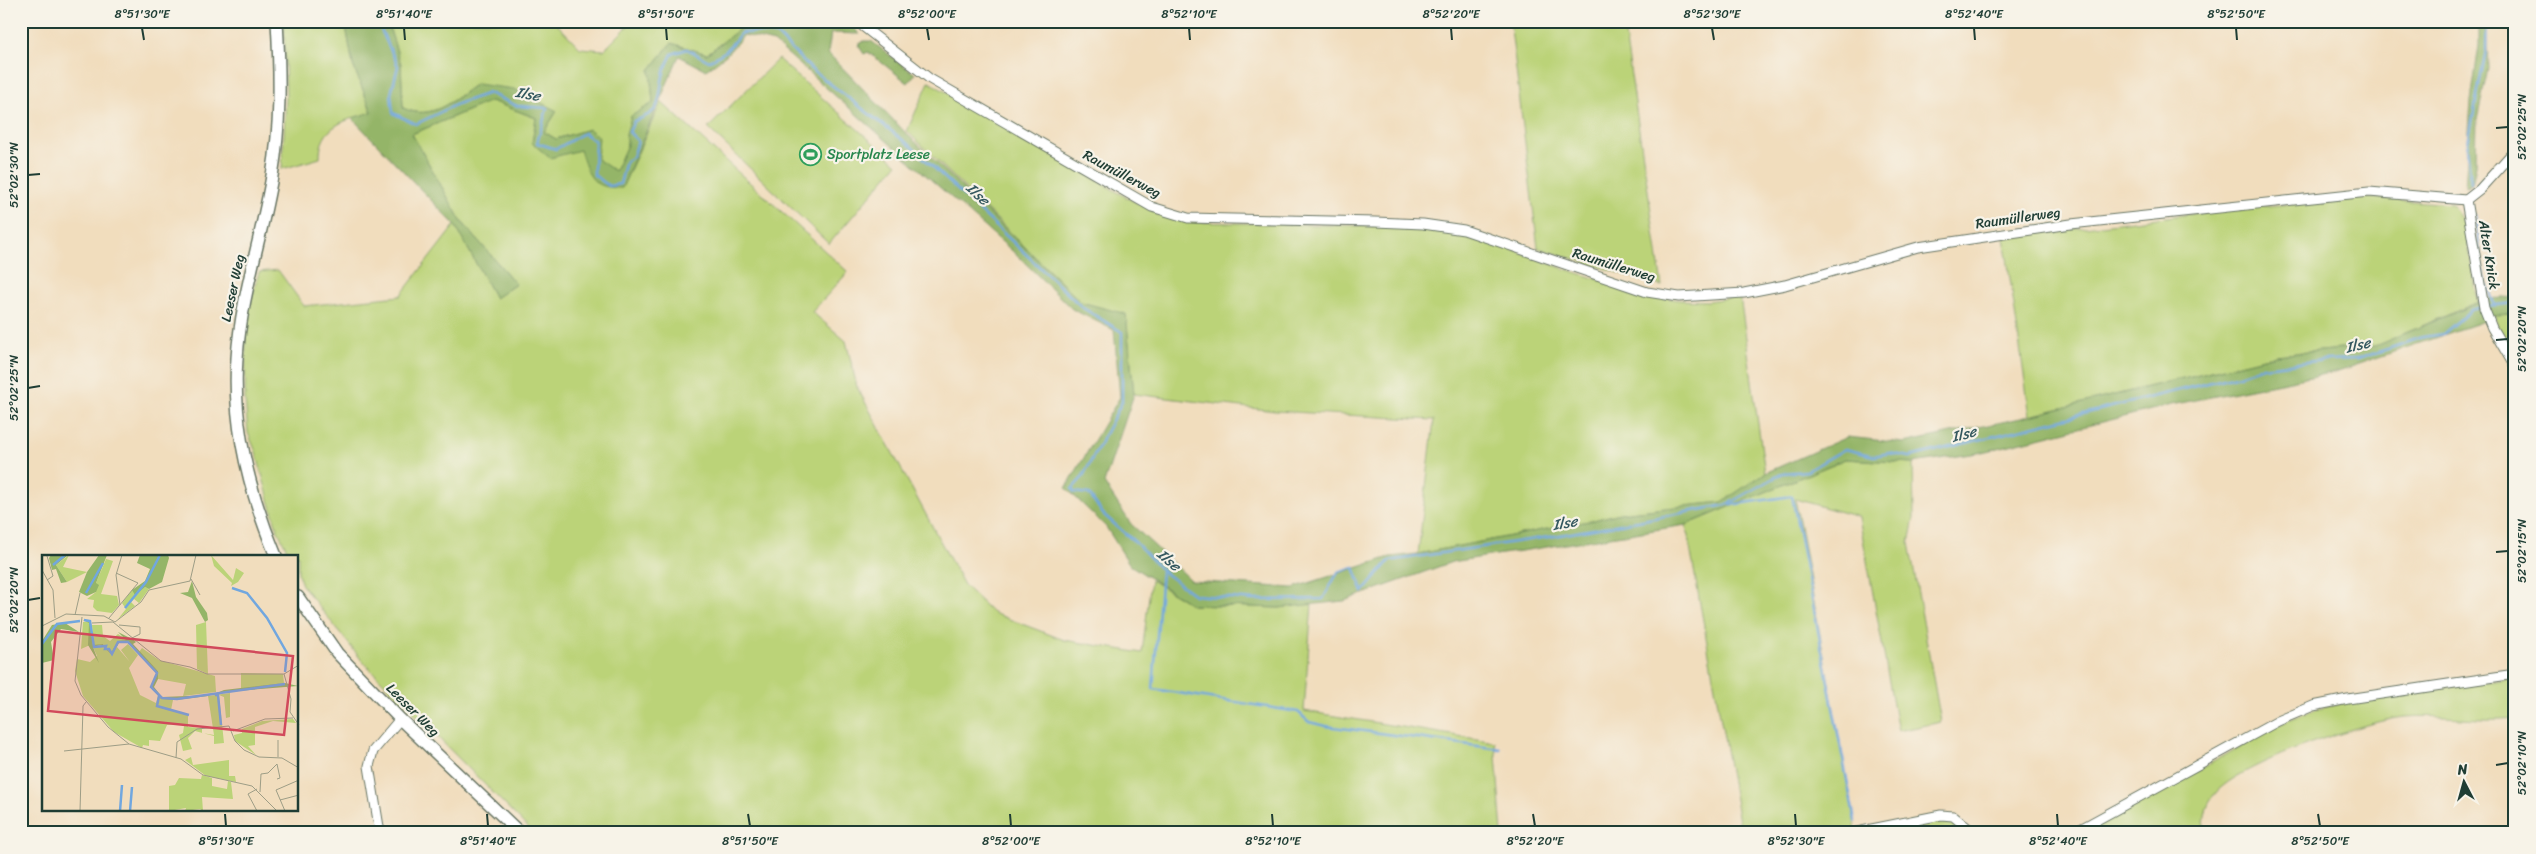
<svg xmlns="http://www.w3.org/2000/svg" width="2536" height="854" font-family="Sriracha,sans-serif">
<rect width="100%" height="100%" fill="#f7f3e8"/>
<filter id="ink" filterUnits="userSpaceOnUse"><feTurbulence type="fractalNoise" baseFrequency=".02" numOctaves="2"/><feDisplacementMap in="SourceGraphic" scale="10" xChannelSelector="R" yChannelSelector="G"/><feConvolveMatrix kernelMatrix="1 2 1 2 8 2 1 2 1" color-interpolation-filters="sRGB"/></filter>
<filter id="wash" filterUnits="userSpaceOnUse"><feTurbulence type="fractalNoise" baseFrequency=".0096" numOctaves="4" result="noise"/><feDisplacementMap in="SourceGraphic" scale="20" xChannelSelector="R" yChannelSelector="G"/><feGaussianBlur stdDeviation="1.12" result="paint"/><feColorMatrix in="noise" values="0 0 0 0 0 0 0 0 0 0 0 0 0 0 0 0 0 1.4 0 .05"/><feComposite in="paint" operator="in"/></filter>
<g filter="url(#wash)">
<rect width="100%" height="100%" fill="#f1ddbd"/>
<g fill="#bbd378" stroke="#6d8856">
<path d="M284,21h61l8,44 19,48c-26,6 -53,13 -52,45l-38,11 4,-72z"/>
<path d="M387,21h167l26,27 24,2 29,-29h117l-43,33 -36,-11 -21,27 3,33 -27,31 1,11 -12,27 -18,-13 -8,-30 -33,10 -12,-7 13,-21 -81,-27c-24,16 -44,38 -73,24l-2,-44z"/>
<path d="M1510,21h113l39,265 -124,-38z"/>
<path d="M778,59l119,105 -68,80 -121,-116z"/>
<path d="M929,82l195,114 26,14 37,12 189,4 75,5 43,11 65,25 88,28 33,5 28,1 32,-5 25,177 -42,29 -103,11 -26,7 -176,34 16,-134 -159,-9 -141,-17 -8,-79 -45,-13 -174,-171z"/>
<path d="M491,101l45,17 -4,25 48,7 42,38 39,-86 187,170 -36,40 34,29 11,46 107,198 29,28 71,27 78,13 9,-73 41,25 87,3 33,-5 -8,108 191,31 7,91h-969l-169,-170 -62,-78 -4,-11v-18h-8l-13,-27 -21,-77 -8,-19 -3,-33 1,-83 13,-45 19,-2 26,36 96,-10 55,-71 40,73 21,-14 -55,-63 -49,-87z"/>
<path d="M2369,198l83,6 13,22 13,76 -103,44 -99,9 -246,61 -26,-179 236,-29z"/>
<path d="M2495,314h20v43l-16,-25z"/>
<path d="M1845,459l68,4 1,55 -5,25 32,179 -43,9 -39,-214 -64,-18 61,331 -22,3h-93l-55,-308z"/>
<path d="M2515,678v40c-37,4 -74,-4 -111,-1 -36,3 -168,48 -189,77 -10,13 -12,24 -10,39h-123l80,-42 118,-67 34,-14 34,-8z"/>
<path d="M1942,818l12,2 15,13h-61l-2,-7z"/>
</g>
<g fill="#94b568" stroke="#5a794e">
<path d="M345,21h42l14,43 2,44c29,14 50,-8 73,-24l38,5 43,22 -13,21 12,7 33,-10 10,8 -2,22 18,12 12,-26 -1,-11 5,-18 22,-13 -3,-33 21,-27 36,11 43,-33h96l14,13 -29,-1 -3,20 77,79 176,170 45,12 8,80 -30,89 27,41 61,57 101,7 97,-31 28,-3 176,-34 26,-7 102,-11 43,-29 82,-36 57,6 126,-27 246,-61 99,-9 112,-47 28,-2v17l-20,1 -11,6 -149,51 -164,33 -193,48 -65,10 -68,-4 -159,66 -234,37 -108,39 -65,7 -87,-3 -62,-40 -24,-38 -40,-39 54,-91 -6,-67 -42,-21 -54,-53 -244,-214 -30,-7 -18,20 -20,15 -27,-14 -57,132c-31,0 -33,-11 -42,-38l-30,8 -18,-15 4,-25 -45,-17 -79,33 49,87 55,63 -21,14 -40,-73 -103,-107 20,-6 -19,-47z"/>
<path d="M2479,21h7l2,48 -11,51 -1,45 -4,19 -7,3 6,-86 8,-56z"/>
<path d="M864,41h7l44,33 -7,9 -40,-31 -4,2 -6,-9z"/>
</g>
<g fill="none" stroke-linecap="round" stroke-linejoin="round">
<g stroke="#71a7df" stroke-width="2.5">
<path d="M377,21l21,45 -7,28 2,19 23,11 41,-20 32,-11 28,13 30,2 -10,35 19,6 28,-16 11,8 -1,34 15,11 11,-2 6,-23 7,-4 5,-16 -9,-9 5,-11c30,-10 23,-18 29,-45 1,-7 6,-15 9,-22l15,-5 22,12 17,-10 15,-18 17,-1 19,3 34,34 101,78 171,161 39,24v70l-40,76 -10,11 2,3 15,2 14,20 33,29 30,31 29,21 59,5 69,-1 15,-27 16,-5 9,25 26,-31 160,-24 177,-32 57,-32 24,-2 38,-22 29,7 15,-3 21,4 330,-82 23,-8 62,-7 33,-1 65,-22 20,-3 28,-24 10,-3"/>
<path d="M2471,183l-4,-35 19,-98 1,-29"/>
<path d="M2475,215l7,54 12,35"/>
<path d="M2487,306l28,-3"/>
<path d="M1730,505l62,-9 63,325"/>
<path d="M1162,570l-9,119 145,23 11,10 17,4 174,23"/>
</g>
</g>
</g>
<g filter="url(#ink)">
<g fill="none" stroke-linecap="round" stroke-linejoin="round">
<defs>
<g id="minor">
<path d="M856,21l74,58 222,128 36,11 187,4 48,2 41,6 183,62 32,5 65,-4 41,-8 133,-38 153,-23 298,-32 97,8 14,-11 35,-39"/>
<path d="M2466,200l18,108 8,20 23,39"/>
<path d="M380,833l-11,-67 4,-15 27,-32"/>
<path d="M1852,833l89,-18 12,1 21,17"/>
<path d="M2073,833l205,-112 35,-15 35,-7 167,-25"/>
</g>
<g id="tertiary">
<path d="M276,556c-26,-62 -44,-129 -39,-198 4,-62 25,-121 35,-182 9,-52 8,-102 5,-155"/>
<path d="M298,597l39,56 63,66 120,114"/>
</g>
</defs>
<use href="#minor" stroke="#687564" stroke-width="11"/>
<use href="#tertiary" stroke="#687564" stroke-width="14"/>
<use href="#minor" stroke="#fff" stroke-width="9"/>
<use href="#tertiary" stroke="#fff" stroke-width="11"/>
</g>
</g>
<path fill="none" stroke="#1f3d34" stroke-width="2" d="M142,28l2,12M404,28l1,12M666,28l1,12M927,28l2,12M1189,28l1,12M1451,28l1,12M1712,28l2,12M1974,28l1,12M2236,28l1,12M2496,128l12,-1M28,175l12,-1M2496,340l12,-1M28,388l12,-2M2496,552l12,-1M28,600l12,-2M2496,765l12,-2M225,814l1,12M487,814l1,12M748,814l2,12M1010,814l1,12M1272,814l1,12M1533,814l2,12M1795,814l1,12M2057,814l1,12M2318,814l2,12"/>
<defs>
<symbol id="stadium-ring" viewBox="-11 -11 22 22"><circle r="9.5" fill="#f7f3e8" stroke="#2e9e5b" stroke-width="1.5"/><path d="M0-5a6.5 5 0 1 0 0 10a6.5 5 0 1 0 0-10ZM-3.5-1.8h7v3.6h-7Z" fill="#2e9e5b"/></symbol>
</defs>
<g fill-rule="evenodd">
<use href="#stadium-ring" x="798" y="142" width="25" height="25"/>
</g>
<g text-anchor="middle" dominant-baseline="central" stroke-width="4.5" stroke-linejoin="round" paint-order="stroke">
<g font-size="14" fill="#27864d" stroke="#f7f3e8" text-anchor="start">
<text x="827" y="154">Sportplatz Leese</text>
</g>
<g font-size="14" fill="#1f3d34" stroke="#f7f3e8">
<text transform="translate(1122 174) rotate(28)">Raumüllerweg</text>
<text transform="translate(2018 218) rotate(-8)">Raumüllerweg</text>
<text transform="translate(2489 255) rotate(81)">Alter Knick</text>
<text transform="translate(1614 265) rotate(17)">Raumüllerweg</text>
<text transform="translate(233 288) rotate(-78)">Leeser Weg</text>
<text transform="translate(413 710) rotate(45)">Leeser Weg</text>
</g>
<g font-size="15" font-style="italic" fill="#34585f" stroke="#f7f3e8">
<text transform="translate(528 94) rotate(10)">Ilse</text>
<text transform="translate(978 194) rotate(43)">Ilse</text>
<text transform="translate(2358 345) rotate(-13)">Ilse</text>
<text transform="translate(1964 434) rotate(-15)">Ilse</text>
<text transform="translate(1565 523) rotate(-10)">Ilse</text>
<text transform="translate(1169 560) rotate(41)">Ilse</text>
</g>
</g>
<g transform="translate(42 555)">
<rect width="256" height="256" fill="#f1ddbd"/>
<path d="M27,0l-6,12 24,5 -20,10 -11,-17zM169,0l22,25 3,-12 8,5 -6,9 -7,4 1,-3 -18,-17zM64,4l7,2 -12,33 16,2 2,9 -7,8 -15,-2 -4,-4 1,-7 -7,-1 9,-7v-9zM103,32l4,2 -10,14 -5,-4 -3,3 4,4 -17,13 8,-10 -4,-6 10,-13zM41,67h6l1,23 -9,4zM164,67l2,52 -11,-5 -1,-44zM50,70h10l1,11 7,5 8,-7 9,6 -9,2 -6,11 -9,-9 -9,2zM86,89l10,11 -9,13 11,27 16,8 2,-7 15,4 -2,10 17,5v12l14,1v5l12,2 -6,-39 22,-3v24l-4,1 -2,-21 -5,-2 5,48 -10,1v-8l-19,-5 -7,7 4,11 -9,2 -4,-16 4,-2 1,-7 -5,-2 -12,1 -7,16 -11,-1v6l-6,-1 -1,3 -28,-16 -31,-36 -8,-25 2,-12 13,3 7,-6 -4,-9 8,-2 10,9 6,-7 13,15 -9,-12zM100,93l17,12 56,16 1,16 -33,4 3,-12 -28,-5v-8l-19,-19zM199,118l42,1 1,9 -43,7zM251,164l3,4 -23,-2 -18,6v18l-7,1 8,9 -21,-14 -1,-6 8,-2v-4l20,-8zM149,202l2,8 36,-5v16h6l1,6 -30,-6 -21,-16zM160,220l10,3v8l15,3 1,-8 3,1 2,17 -31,-2 1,14 -3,-2 -15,2 1,-3 -17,3v-25l6,-1 4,-7 22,1z" fill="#bbd378"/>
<path d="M9,0h17l-12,10 11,17 -6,1 -5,-14 -4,1 -3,-12zM57,0h8l-11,28 3,2 -3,7 -9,4 -8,-4 8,-20zM98,0h28l1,3 -7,24 -13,7 -4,-2 -10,8 -3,-5 13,-9 5,-12 -13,-6zM150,26l4,16 11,16 1,7 -3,2 -13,-24 -12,-5 8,-1zM39,65l-16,3 14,9 -18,-3 -10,13 3,18 -12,3v-22l10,-16zM41,65h7l3,25 10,-1 8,9 7,-12 8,-1 -8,-8 16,8 2,2 -3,2 25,27v8l-4,8 8,10 50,-2 12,-5 61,-7 13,3 -74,6 -16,4 -32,4 -15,-1 -10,-12 6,-14 -29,-31 -9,1 -7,12 -11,-10 -8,2 6,16 -11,-18 1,-22z" fill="#94b568"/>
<path fill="none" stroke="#71a7df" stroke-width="2.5" d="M11,10l12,-10M190,33l15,5 20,25 20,35 -2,19M44,38l17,-30M83,53l21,-26 14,-27M42,65l6,1 4,26 12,-1 -1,3h4l3,5 6,-12h10l29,31 -6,14 11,11 15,1 108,-15M0,89l15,-20 23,-3M173,140h3l3,30M117,141l-2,10 32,9M78,256l2,-26M88,256l2,-24"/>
<path fill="none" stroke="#9d9d86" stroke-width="1" d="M5,1l6,20 -6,4M0,15l11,20 2,28M149,24l9,16M78,50l-4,-30 6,-20M33,60l5,-22M40,62l-7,64 6,14 27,32 21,17 52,15 22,16 49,11 25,25M67,63l29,-35 -22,-10M50,68l21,-1 48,39 29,6 17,7h77M77,70l21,2v7l-8,4M0,71l24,-12 38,2 11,6 26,-20 8,-12 41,-9 6,-26M242,119l7,25 -1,13 9,13M242,119l15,-9M191,176l32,-12 28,-1M22,196l65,-7M236,202v-17M134,203l1,-16 20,-13 32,-3 6,15 9,9 15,7 23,1 17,10M215,234l-9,5 9,17M218,237l1,-18 7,-1 9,-9 3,14 -3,1M238,245l19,-5M38,256l3,-105 3,-4M243,256l-9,-21 23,-10"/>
<path fill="#d1495b" fill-opacity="0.15" stroke="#d1495b" stroke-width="2.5" d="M14,76l237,25 -9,79 -236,-24z"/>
<rect width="256" height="256" fill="none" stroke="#1f3d34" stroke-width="2.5"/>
</g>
<rect width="2536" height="854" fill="none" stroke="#f7f3e8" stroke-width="55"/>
<g transform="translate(2464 782) rotate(354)" stroke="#f7f3e8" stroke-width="4" paint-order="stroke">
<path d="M0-4L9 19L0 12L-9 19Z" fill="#1f3d34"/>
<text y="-8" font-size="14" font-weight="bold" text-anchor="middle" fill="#1f3d34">N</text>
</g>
<rect x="28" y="28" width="2480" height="798" fill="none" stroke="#1f3d34" stroke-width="2"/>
<g font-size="12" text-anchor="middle" fill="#1f3d34">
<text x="142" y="18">8°51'30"E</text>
<text x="404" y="18">8°51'40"E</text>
<text x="666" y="18">8°51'50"E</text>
<text x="927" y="18">8°52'00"E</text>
<text x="1189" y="18">8°52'10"E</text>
<text x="1451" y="18">8°52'20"E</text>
<text x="1712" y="18">8°52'30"E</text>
<text x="1974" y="18">8°52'40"E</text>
<text x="2236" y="18">8°52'50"E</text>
<text transform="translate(2522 127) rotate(-90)" y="4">52°02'25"N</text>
<text transform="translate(14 175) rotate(-90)" y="4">52°02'30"N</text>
<text transform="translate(2522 339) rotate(-90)" y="4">52°02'20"N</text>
<text transform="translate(14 388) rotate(-90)" y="4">52°02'25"N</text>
<text transform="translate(2522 551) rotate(-90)" y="4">52°02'15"N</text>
<text transform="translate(14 600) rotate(-90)" y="4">52°02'20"N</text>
<text transform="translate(2522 763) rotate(-90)" y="4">52°02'10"N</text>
<text x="226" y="845">8°51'30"E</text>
<text x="488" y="845">8°51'40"E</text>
<text x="750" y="845">8°51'50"E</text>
<text x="1011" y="845">8°52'00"E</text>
<text x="1273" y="845">8°52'10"E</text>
<text x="1535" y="845">8°52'20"E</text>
<text x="1796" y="845">8°52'30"E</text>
<text x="2058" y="845">8°52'40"E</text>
<text x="2320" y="845">8°52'50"E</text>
</g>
</svg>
